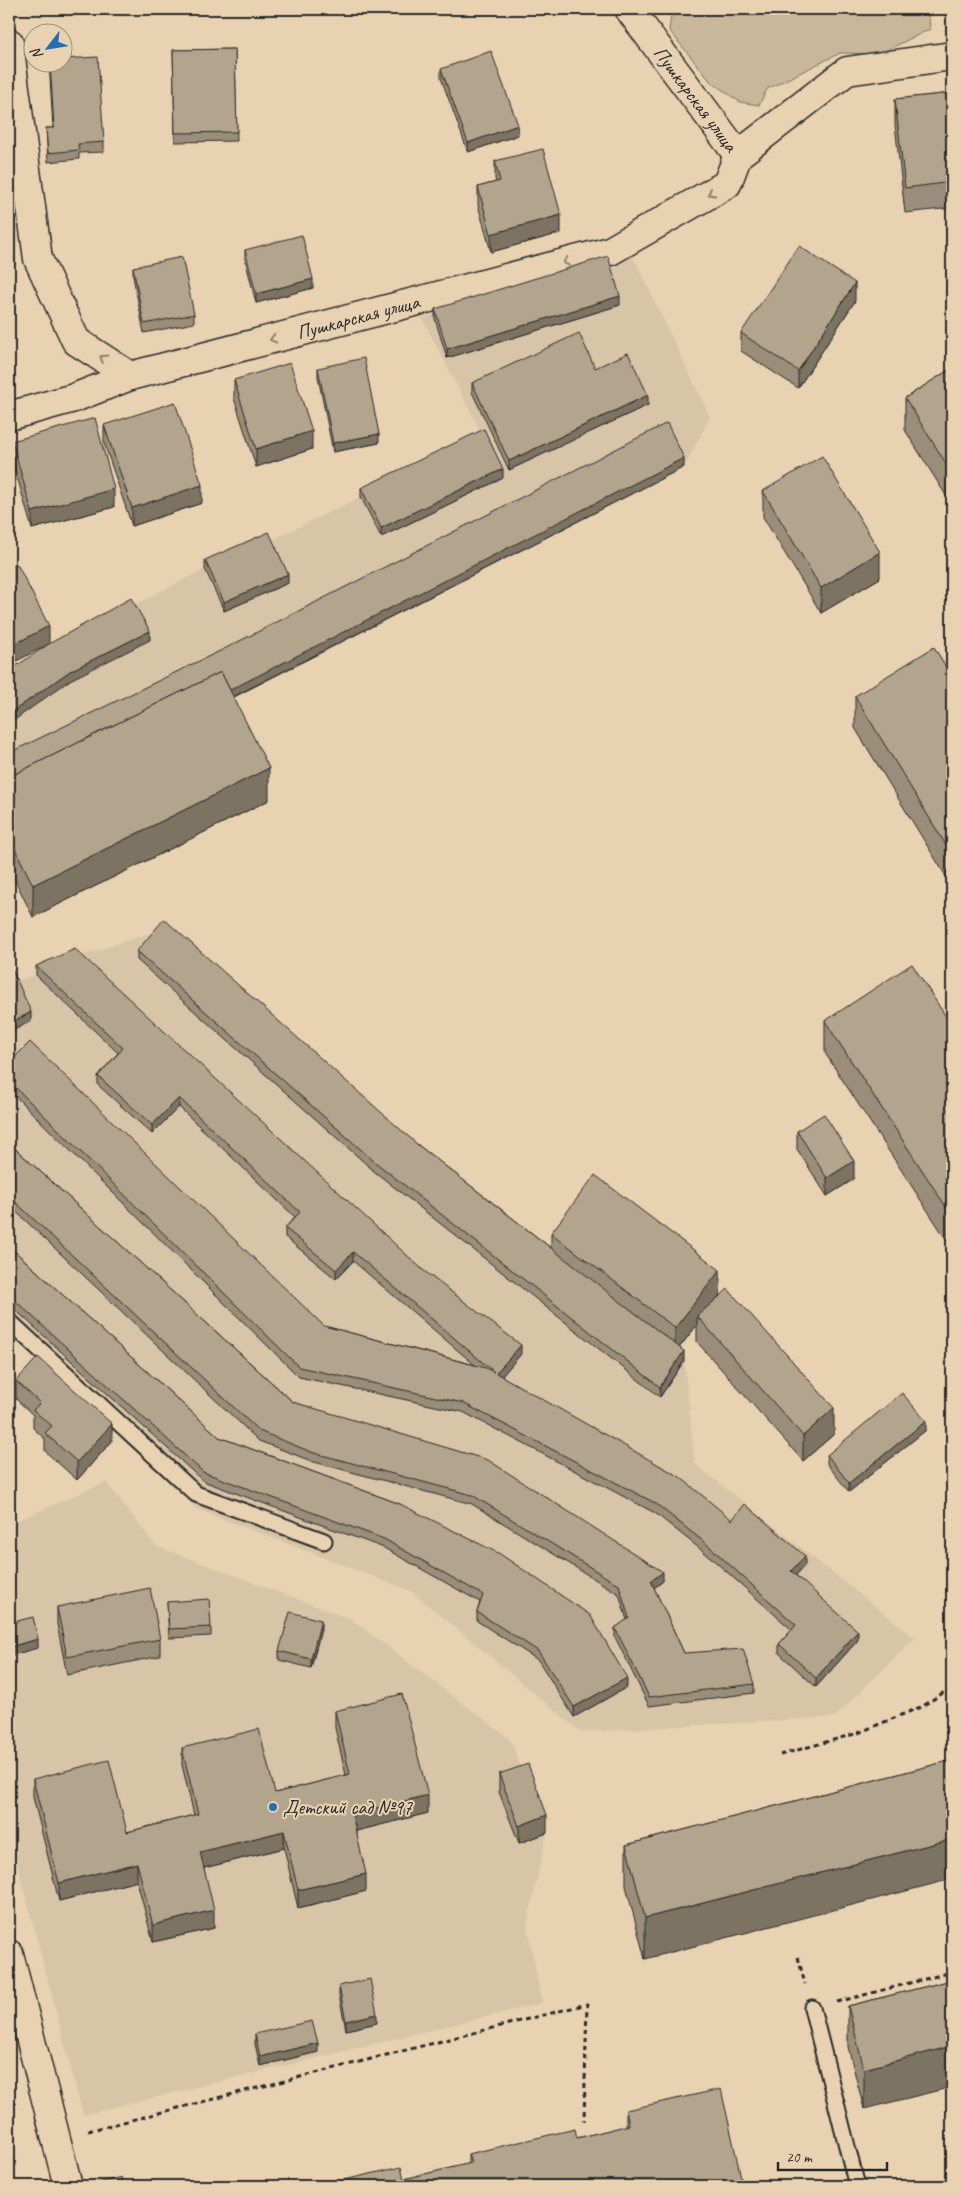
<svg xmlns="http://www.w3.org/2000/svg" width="961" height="2195" font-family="Caveat,sans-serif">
<rect width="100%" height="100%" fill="#e8d2b2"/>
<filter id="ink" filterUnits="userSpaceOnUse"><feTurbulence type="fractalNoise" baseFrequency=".02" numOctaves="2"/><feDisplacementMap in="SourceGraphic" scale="10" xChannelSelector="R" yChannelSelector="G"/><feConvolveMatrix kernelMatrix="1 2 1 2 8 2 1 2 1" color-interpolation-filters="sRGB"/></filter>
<g filter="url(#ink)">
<g fill="#d8c4a7">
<path d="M630,250l80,167 -26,50 -463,236 -212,106v-140l196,-100 64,-28 215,-103 -62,-120z"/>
<path d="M164,928l254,227 266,206 11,103 220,174 -80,79 -254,15 -170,-141 -214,-82 -188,-175v-362l5,9 22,-6 39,-17z"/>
<path d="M106,1482l50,64 195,73 159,120 37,94 -20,91 15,79 -459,112 -74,-283v-308z"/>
</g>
<path fill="#c9b79c" stroke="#7a7164" d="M672,9h256l2,20 -51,25 -39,-1 -73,36 -8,16 -19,-3 -29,-20 -42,-52z"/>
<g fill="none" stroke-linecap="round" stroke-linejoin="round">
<defs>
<g id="service">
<path d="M9,1321l187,173 128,47"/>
<path d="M812,2008l45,178"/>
</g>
<g id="minor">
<path id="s1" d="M629,9l109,146"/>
<path d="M9,416l65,-18 56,-22"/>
<path d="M9,1954l59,232"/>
</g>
<g id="tertiary">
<path id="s2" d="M9,43l29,216 38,82 54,35 480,-125 117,-67 11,-29 109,-84 105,-15"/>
</g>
</defs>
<use href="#service" stroke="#2b2b2b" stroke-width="19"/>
<use href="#minor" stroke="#2b2b2b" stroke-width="31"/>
<use href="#tertiary" stroke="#2b2b2b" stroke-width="31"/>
<g stroke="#2b2b2b" stroke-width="3" stroke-dasharray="5 4" stroke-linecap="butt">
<path d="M952,1543l-2,14 2,9"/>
<path d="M780,1755l78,-22 65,-27 29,-19"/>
<path d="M798,1957l7,27"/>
<path d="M837,2002l115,-30"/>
<path d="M88,2131l499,-127 -3,117"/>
</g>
<use href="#service" stroke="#e8d2b2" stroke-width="15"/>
<use href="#minor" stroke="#e8d2b2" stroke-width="28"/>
<use href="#tertiary" stroke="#e8d2b2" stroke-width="28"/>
</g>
<g fill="#9a8d79" stroke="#2b2b2b">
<path d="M235,49l2,92 -62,1 -2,-92z"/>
<path d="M49,62l55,80v10l-25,1v6l-31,3 -2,-34h7z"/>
<path d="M441,69l77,66 -50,17 -27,-74z"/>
<path d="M952,93v115l-47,5 -10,-88v-26z"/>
<path d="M495,161l66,72 -70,19 -13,-47v-18l18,-5 -1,-3z"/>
<path d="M245,250l68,38 -57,15 -11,-44z"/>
<path d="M133,267l61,47v9l-50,10 -11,-57z"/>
<path d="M855,301l-57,87 -57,-37v-18z"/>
<path d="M620,305l-173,53 -12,-39v-10z"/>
<path d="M318,368l61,75 -46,9 -15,-75z"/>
<path d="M595,368l53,37 -139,65 -37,-78v-9z"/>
<path d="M952,368v137l-47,-75v-32z"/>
<path d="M234,380l78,69 -56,18 -22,-69z"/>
<path d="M104,425l98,78 -70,23 -28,-83z"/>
<path d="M12,441l102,66 -82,22 -20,-70z"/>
<path d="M684,467l-450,230 35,103 -236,117 -24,-49v-115z"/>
<path d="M503,478l-122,59 -20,-40v-9z"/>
<path d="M763,491l117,87 -59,35 -58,-96z"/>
<path d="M205,560l83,23 -64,28 -19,-42z"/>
<path d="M952,677v209l-97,-158v-32z"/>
<path d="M137,951l281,194 133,103v-15l169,62 -3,4 117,135 -31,27 -106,-119v-17l-18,23 5,13 -24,36 -285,-225 -238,-212z"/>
<path d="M36,966l388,305 97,83 -20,22 231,144 73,45 -9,10 62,65 -42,47 -37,-34v-9l13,-14 -83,-74 -54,-43 -192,-101 -164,-35 -290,-287v-27l315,263 151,39 -122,-104 -17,18 -51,-42v-9l10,-11 -116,-110 -27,27 -54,-49v-9l20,-23 -82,-78z"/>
<path d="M825,1021l127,5v222l-127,-195z"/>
<path d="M797,1131l57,48 -27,17 -30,-47z"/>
<path d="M9,1143l284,259 370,179 -9,7 30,65 70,31v9l-105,13 -34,-69v-9l12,-8 -8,-26 -147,-90 -158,-42 -55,-21 -250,-236z"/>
<path d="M9,1246l210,191 181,67 227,183 -53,30 -36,-57 -61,-39v-9l3,-10 -96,-54 -181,-67 -194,-177z"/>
<path d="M16,1381l96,60 -35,39 -32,-29v-12l-12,-11v-13l-17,-16z"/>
<path d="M926,1430l-77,62 -22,-28v-9z"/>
<path d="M167,1602l44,25v9l-42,2z"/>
<path d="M57,1607l103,32v17l-93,19 -10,-51z"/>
<path d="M321,1629l-10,39 -32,-8v-9z"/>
<path d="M335,1711l93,102 -72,18 10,60 -68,17 -14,-60 -80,20 10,60 -61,14 -16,-61 -78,20 -26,-104v-18l94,53 67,-17 -12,-50v-17l93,45 71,-18 -11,-47z"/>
<path d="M952,1760l-307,199 -19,-73v-41z"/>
<path d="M499,1774l48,59 -28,10 -20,-51z"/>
<path d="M952,1980l-88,129 -16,-62v-41z"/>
<path d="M339,1986l38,37 -31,7 -7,-35z"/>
<path d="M255,2034l63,18 -58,14 -5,-22z"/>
<path d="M626,2110l117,76 -339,-7 64,-15v-10l109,-16 49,-12z"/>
</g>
<g fill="#7d7363" stroke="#2b2b2b">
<path d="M518,125v10l-50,17v-9z"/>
<path d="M561,215v18l-70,19v-18z"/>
<path d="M313,279v9l-57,15v-9z"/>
<path d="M855,283v18l-57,87v-17z"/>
<path d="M620,296v9l-173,53v-9z"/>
<path d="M648,395v10l-139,65v-9z"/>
<path d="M312,431v18l-56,18v-18z"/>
<path d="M379,434v9l-46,9v-9z"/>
<path d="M684,458v9l-463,236 -212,96z"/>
<path d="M503,469v9l-122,59v-9z"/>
<path d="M202,485v18l-70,23v-18z"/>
<path d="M114,489v18l-82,22v-17z"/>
<path d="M13,521v9l-4,3v-9z"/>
<path d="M880,552v26l-59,35v-25z"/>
<path d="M288,574v9l-64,28v-9z"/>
<path d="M49,626v18l-40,21v-18z"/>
<path d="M150,631v9l-80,40 -61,44v-10l61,-43z"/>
<path d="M269,768v32l-236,117v-32z"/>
<path d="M31,1012v9l-22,12v-9z"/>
<path d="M179,1098v9l-27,27v-9z"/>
<path d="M854,1161v18l-27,17v-18z"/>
<path d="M353,1252v9l-17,18v-9z"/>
<path d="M720,1270v25l-20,25 -3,-4v9l-22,28v-25z"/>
<path d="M521,1345v9l-25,29v-10z"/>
<path d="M684,1351v10l-24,36v-10z"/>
<path d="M834,1408v26l-31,27v-25z"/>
<path d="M926,1421v9l-77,62v-9z"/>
<path d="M112,1424v17l-35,39v-18z"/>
<path d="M805,1556v9l-14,16v-10z"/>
<path d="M663,1572v9l-12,9v-9z"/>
<path d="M321,1620v9l-10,39v-9z"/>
<path d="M858,1631v9l-42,47v-9z"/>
<path d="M38,1639v9l-29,8v-9z"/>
<path d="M627,1678v9l-53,30v-10z"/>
<path d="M428,1795v18l-76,19v-18z"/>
<path d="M547,1815v18l-28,10v-17z"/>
<path d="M284,1831v17l-84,21v-17z"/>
<path d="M952,1839v40l-307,80v-41z"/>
<path d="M137,1863v18l-78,20v-18z"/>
<path d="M366,1874v17l-68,17v-18z"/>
<path d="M214,1910v18l-61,14v-17z"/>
<path d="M377,2014v9l-31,7v-9z"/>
<path d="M318,2043v9l-58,14v-9z"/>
<path d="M952,2046v41l-88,22v-40z"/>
</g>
<g fill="#b3a48d" stroke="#2b2b2b">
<path d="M235,49l2,83 -62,1 -2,-83z"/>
<path d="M491,51l27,74 -50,18 -27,-74z"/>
<path d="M98,57l6,85 -26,2 1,6 -31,3 -2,-25h8l-4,-66h12v-3z"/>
<path d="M952,93v89l-47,6 -10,-89z"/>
<path d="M543,149l18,66 -70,19 -13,-47 22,-6 -5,-20z"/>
<path d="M302,235l11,44 -57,15 -11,-44z"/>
<path d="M799,246l56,37 -57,88 -57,-38z"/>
<path d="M608,256l12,40 -173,53 -12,-40z"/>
<path d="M182,257l12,57 -50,10 -11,-57z"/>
<path d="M579,333l16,35 33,-15 20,42 -139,66 -37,-78z"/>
<path d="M364,358l15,76 -46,9 -15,-75z"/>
<path d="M290,363l22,68 -56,18 -22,-69z"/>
<path d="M952,368v105l-47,-75z"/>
<path d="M175,402l27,83 -70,23 -28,-83z"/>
<path d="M95,418l19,71 -82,23 -20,-71z"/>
<path d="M667,423l17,35 -454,232 -9,-18 -212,105v-24l215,-104z"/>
<path d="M484,429l19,40 -122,59 -20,-40z"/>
<path d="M822,456l58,96 -59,36 -58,-97z"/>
<path d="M9,514l4,7 -4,3z"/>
<path d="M269,532l19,42 -64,28 -19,-42z"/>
<path d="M17,564l32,62 -40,21v-78z"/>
<path d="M131,598l19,33 -80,40 -61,43v-43l38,-26z"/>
<path d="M934,647l18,30v178l-97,-159z"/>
<path d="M221,672l48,96 -236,117 -24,-48v-60z"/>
<path d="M164,919l254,226 266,206 -24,36 -285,-225 -238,-211z"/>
<path d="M75,949l349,322 97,74 -25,28 184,104 52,43 13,-16 60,52 -14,15 67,60 -42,47 -37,-34 17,-19 -87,-79 -54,-43 -192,-100 -164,-36 -290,-286v-18l21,-21 294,284 162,42 8,4 -141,-120 -17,18 -51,-42 15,-16 -121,-114 -27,27 -54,-49 25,-28 -87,-82z"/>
<path d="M9,962l22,50 -22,12z"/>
<path d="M912,964l40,62v190l-127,-195z"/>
<path d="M824,1114l30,47 -27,17 -30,-47z"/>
<path d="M9,1143l284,259 195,58 175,112 -12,9 33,72 59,-4 11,35 -105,13 -34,-69 14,-10 -10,-33 -147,-90 -158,-42 -55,-22 -250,-235z"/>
<path d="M595,1175l125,95 -45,58 -124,-95z"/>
<path d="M9,1246l210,191 181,67 100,50 90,61 37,63 -53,29 -36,-56 -61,-39 6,-17 -99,-56 -181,-67 -194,-177z"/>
<path d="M728,1289l106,119 -31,28 -106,-120z"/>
<path d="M38,1357l74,67 -35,38 -32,-29 7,-7 -19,-16 7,-7 -24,-22z"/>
<path d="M902,1393l24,28 -77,62 -22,-28z"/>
<path d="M150,1588l10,51 -93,18 -10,-50z"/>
<path d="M209,1599l2,28 -42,2 -2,-27z"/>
<path d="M290,1612l31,8 -10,39 -32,-8z"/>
<path d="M33,1617l5,22 -29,8v-24z"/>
<path d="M402,1694l26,101 -76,19 14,60 -68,16 -14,-59 -84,21 14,58 -61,15 -16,-62 -78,20 -26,-104 76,-19 18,72 71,-18 -16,-66 77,-19 16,64 75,-19 -15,-63z"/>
<path d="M952,1760v79l-307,79 -19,-73z"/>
<path d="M528,1764l19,51 -28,11 -20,-52z"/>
<path d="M370,1979l7,35 -31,7 -7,-35z"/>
<path d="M952,1980v66l-88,23 -16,-63z"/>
<path d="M312,2021l6,22 -58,14 -5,-23z"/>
<path d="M721,2089l22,97h-426l84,-19 3,12 67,-16 -3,-9 107,-25 2,9 52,-13 -3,-15z"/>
<path d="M121,2177l3,9h-38z"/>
</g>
<defs><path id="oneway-chevron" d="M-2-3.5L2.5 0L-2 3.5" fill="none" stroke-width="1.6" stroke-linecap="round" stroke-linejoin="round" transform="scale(1.25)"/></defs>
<g stroke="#8a7e6e">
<use href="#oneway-chevron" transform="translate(711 193) rotate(150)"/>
<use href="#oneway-chevron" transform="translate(566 262) rotate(165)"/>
<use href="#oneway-chevron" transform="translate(273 339) rotate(165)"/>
<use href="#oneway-chevron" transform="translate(103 358) rotate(-148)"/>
</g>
</g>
<circle fill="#1f6fb2" stroke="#e8d2b2" stroke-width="2" cx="273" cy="1807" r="5"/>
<g text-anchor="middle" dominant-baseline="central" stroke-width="4" stroke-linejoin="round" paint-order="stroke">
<g font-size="20" fill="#2b2b2b" stroke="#e8d2b2">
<text stroke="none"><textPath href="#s1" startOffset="112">Пушкарская улица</textPath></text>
<text stroke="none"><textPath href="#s2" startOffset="608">Пушкарская улица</textPath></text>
</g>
<g font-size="20" fill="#2b2b2b" stroke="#e8d2b2" text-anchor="start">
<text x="283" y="1807">Детский сад №97</text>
</g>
</g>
<rect width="961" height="2195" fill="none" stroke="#e8d2b2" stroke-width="30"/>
<rect x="15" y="15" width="931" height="2165" fill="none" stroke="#2b2b2b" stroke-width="2" filter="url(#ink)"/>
<g transform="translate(48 48) rotate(239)"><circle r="24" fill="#e8d2b2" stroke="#9c8f7c"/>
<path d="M0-4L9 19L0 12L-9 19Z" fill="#1f6fb2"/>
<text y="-8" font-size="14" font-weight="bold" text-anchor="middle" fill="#2b2b2b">N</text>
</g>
<path d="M778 2162v8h109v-8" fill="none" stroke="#2b2b2b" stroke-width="2.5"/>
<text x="786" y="2162" font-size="15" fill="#2b2b2b" stroke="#e8d2b2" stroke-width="4" paint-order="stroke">20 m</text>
</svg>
